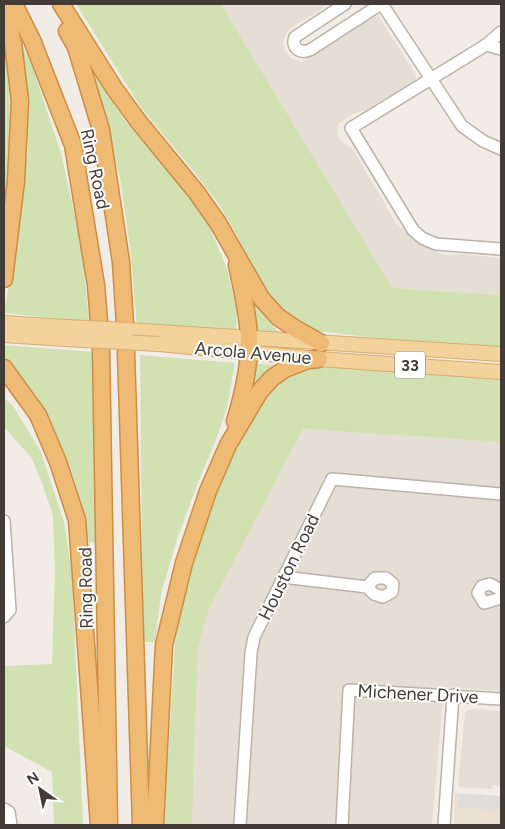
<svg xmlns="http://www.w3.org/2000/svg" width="505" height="829" font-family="Figtree,sans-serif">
<rect width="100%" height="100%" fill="#f1ece6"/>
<g fill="#e4ded4">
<path d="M221,4h108l-41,26 -5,12 2,8 6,8 11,4 71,-45h6l37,58v5l-50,30 -14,4 -13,9 -2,6 1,8 6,7 8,4 44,75 16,15 18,11 15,6 17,-1 39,4v37l-109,-7z"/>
<path d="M303,429l198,13v249l-57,-4 -12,138h-240l6,-178 11,-38z"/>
<path d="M473,709l28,2v75l-8,-1 -1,4 -34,-2 7,-74 3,-3z"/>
</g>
<path fill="#e9e0d1" d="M455,793l46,3v29h-47z"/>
<g fill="#d1e1b2">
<path d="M76,4h145l171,284 109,7v55l-55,-4 -129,-15 -21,-8 -22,-17 -14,-22 -22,-47 -20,-34 -23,-30 -53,-64z"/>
<path d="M4,41l7,69 1,29 -8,64z"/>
<path d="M22,46l9,17 30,90 21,96 7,73 -85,-9 18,-107 6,-57z"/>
<path d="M87,63l37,57 67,78 17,26 18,42 11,45 -1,20 -99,-5 -7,-79 -10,-69z"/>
<path d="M246,284c10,20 20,36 36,52l-32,-3z"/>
<path d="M4,345l91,7 -2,36 4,155 -9,-1c-4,-25 -9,-51 -18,-75 -15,-40 -42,-75 -65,-110z"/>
<path d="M140,355l95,8 -8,44 -11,33 -17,40 -21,56 -17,58 -6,48h-12z"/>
<path d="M249,363l26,2 1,2 -15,10 -15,21z"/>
<path d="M328,364l173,16v62l-198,-13 -94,180 -11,38 -6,178h-28l11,-182 7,-49 35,-108 32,-67 20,-28 31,-22z"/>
<path d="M4,398l9,8 28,46 23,70 8,52 11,251h-29l-2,-53 -48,-26v-80l48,-2 3,-90 -2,-59 -12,-35 -10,-23 -27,-30z"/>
</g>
<path fill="#dfddda" d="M459,794l42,2v14l-43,-3z"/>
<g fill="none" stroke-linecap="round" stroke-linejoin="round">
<defs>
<g id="minor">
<path d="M345,4l-50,33c-4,11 5,17 15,13l71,-46"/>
<path d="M382,4l80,122 21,15 18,8"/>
<path d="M501,32l-15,13 15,4"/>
<path d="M486,45l-135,83 62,102 9,8 14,6 65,5"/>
<path d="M4,521l6,89 -6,7"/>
<path d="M283,577l84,10 7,7 9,3 9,-5 1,-8 -7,-6h-11l-8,9"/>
<path d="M501,590l-11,-6 -8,2 -4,7 6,10 17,-5"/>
<path d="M4,809l5,3 2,13"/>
<path d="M240,825l11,-172 3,-16 78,-158 169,15"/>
<path d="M342,825l7,-135 152,9"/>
<path d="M444,825l9,-130"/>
</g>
<g id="major">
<path d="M4,323l62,4"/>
<path d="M128,330l373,24"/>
<path d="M4,335l61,4"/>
<path d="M159,344l160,15 182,13"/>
</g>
<g id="highway">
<path d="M14,4l18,36 41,105 23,140 3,37"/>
<path d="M61,4l53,84 24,33 59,72 21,30 43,75 17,19 18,12 25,14"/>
<path d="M4,7l9,36 7,58 -4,80 -12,98"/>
<path d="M67,31l9,16 25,83 20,132 4,62"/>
<path d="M101,350l8,473"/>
<path d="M126,352l15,473"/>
<path d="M4,368l34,47 20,47 19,58 22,305"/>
<path d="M235,421c8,-26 15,-56 14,-83 -1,-25 -7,-49 -12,-73"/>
<path d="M155,825l9,-180 20,-82 24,-72 20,-46 32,-54 12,-13 13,-9 23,-9 11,-1"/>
</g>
</defs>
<use href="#minor" stroke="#bbb3a9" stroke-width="14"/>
<use href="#major" stroke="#d7ad6e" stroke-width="16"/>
<use href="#highway" stroke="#cd8d44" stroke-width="19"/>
<use href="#minor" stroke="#fff" stroke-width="11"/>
<use href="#major" stroke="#f4d29c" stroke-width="14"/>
<use href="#highway" stroke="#efba73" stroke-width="16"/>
<defs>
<g id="major-bridge">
<path d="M66,327l62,3"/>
<path d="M65,339l94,5"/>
</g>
</defs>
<use href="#major-bridge" stroke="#d7ad6e" stroke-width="16" stroke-linecap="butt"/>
<use href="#major-bridge" stroke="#f4d29c" stroke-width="14"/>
</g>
<g text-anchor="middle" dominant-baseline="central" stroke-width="4" stroke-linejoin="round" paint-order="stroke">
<rect fill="#fff" stroke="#7b7672" stroke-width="1" x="395" y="351.5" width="30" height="27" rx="4"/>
<g font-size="16" font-weight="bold" fill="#433c36">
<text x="410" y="365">33</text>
</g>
<g font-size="18" fill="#433c36" stroke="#fff">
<text transform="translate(95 169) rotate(78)">Ring Road</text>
<text transform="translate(253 353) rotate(5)">Arcola Avenue</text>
<text transform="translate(289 567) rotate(-64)">Houston Road</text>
<text transform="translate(86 588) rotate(-91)">Ring Road</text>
<text transform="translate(418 694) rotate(3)">Michener Drive</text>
</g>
</g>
<rect width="505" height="829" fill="none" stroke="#433c36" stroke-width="10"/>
<g transform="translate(40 789) rotate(327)" stroke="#ffffff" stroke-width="4" paint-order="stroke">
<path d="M0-4L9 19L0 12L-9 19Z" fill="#433c36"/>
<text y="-8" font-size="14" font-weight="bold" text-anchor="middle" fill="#433c36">N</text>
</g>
</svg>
